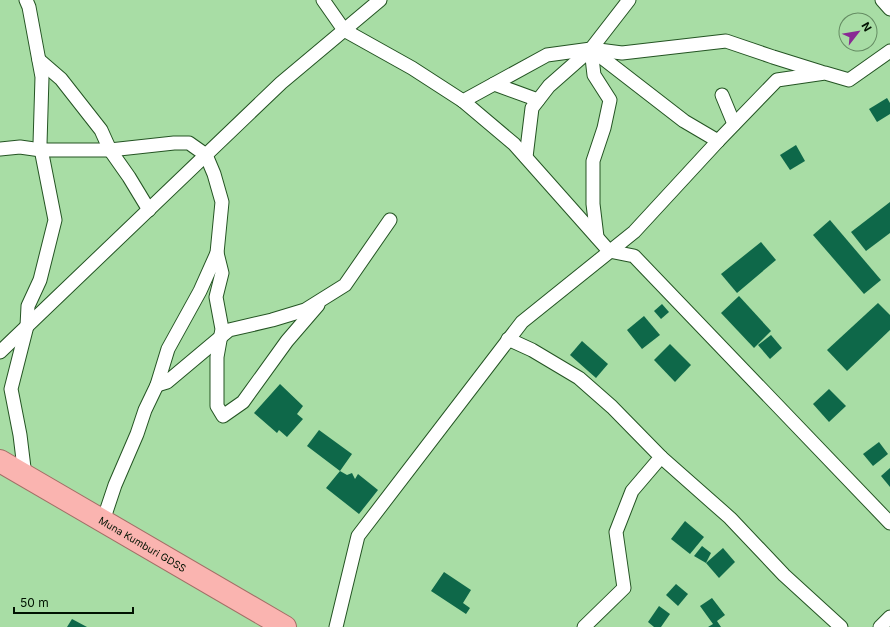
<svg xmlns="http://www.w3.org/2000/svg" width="890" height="627" font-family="Inter,sans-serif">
<rect width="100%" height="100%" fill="#a8dda5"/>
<g fill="#0e6849">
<path d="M887,98l3,5v11l-13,8 -8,-13z"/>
<path d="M796,145l9,16 -15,9 -10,-15z"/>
<path d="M890,202v31l-24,18 -15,-19z"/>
<path d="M830,220l51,60 -17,14 -51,-59z"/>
<path d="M761,242l15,18 -39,33 -16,-19z"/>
<path d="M739,296l32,35 -17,17 -33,-35z"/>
<path d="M878,303l12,12v15l-43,41 -20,-21z"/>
<path d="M662,304l7,8 -8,7 -7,-8z"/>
<path d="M644,316l16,19 -18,14 -15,-19z"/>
<path d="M771,335l11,13 -12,11 -12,-14z"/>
<path d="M582,341l26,23 -12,14 -26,-23z"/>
<path d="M670,344l21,21 -16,17 -21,-22z"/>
<path d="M280,384l23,22 -6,8 6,5 -16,18 -8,-7 -2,3 -23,-20z"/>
<path d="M829,389l17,17 -17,16 -16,-18z"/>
<path d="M319,430l33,24 -12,17 7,4 5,-2 3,6 3,-5 20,16 -19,24 -33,-26 14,-17 -33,-25z"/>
<path d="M879,442l9,12 -15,12 -10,-12z"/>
<path d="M890,468v19l-9,-11z"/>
<path d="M685,521l19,16 -14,17 -19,-15z"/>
<path d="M702,546l9,7 -5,10 -12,-7z"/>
<path d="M723,548l12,14 -16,16 -13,-15z"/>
<path d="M444,572l27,18 -8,13 7,5 -4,6 -35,-23z"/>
<path d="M676,584l12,10 -10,12 -12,-11z"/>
<path d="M712,598l13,17 -8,6 4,6h-13l5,-3 -13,-18z"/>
<path d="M659,606l11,8 -9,13h-7l-6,-5z"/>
<path d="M72,619l15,8h-20z"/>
</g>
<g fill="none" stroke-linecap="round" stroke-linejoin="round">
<defs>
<g id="minor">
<path d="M323,0l21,30 68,38 51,33 84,-46 44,-6 93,72 34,20 59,-61 48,-7 24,7 41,-29"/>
<path d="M882,0l8,9"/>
<path d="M591,49l31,4 104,-12 47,16 48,15"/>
<path d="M591,49l3,26 16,25 -6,28 -11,33v43l4,33"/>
<path d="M39,60l22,19 40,51 9,20 19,27 20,33"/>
<path d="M494,84l44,16"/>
<path d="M722,95l12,29"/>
<path d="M463,101l51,43 95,107 25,5 256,267"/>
<path d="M0,149l20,-2 21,3h69l64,-7h15l17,12 8,19 8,28 -5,51 -17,38 -32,58 -11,36 10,-3 62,-52 43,-10 33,-10 40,-25 45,-65"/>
<path d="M526,157l6,-49 17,-22 42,-37 38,-49"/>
<path d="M217,253l5,20 -6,24 6,32 -5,28v49l6,10 20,-14 44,-61 31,-36"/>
<path d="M508,339l24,11 47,28 33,29 49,50 -29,34 -16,41 8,56 -40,39"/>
<path d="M0,352l281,-269 99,-83"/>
<path d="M661,457l69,61 54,57 57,52"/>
<path d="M25,476l-5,-41 -9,-46 16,-63 1,-20 12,-26 15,-60 -15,-76 2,-67 -13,-70 -3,-7"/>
<path d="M103,521l12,-36 22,-51 8,-24 12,-25"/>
<path d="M336,627l22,-91 164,-214 112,-90 84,-91"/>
<path d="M880,627l10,-10"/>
</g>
<g id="trunk">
<path id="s1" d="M0,461l285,166"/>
</g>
</defs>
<use href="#minor" stroke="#245423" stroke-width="15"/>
<use href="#trunk" stroke="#a26f66" stroke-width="24"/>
<use href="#minor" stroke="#fff" stroke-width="13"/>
<use href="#trunk" stroke="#fab4b0" stroke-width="22"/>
</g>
<g text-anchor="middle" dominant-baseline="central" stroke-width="4" stroke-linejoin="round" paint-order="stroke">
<g font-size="10" fill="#011201" stroke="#a8dda5">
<text stroke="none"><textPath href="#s1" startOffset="165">Muna Kumburi GDSS</textPath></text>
</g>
</g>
<g transform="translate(858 32) rotate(59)"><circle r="19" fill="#a8dda5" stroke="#658c63"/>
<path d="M0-3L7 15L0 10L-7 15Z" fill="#892a94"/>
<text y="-6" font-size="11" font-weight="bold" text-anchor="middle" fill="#011201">N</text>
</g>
<path d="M14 607v6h119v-6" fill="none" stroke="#011201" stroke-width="2"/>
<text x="20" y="607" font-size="12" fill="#011201" stroke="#a8dda5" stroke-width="3" paint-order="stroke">50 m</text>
</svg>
